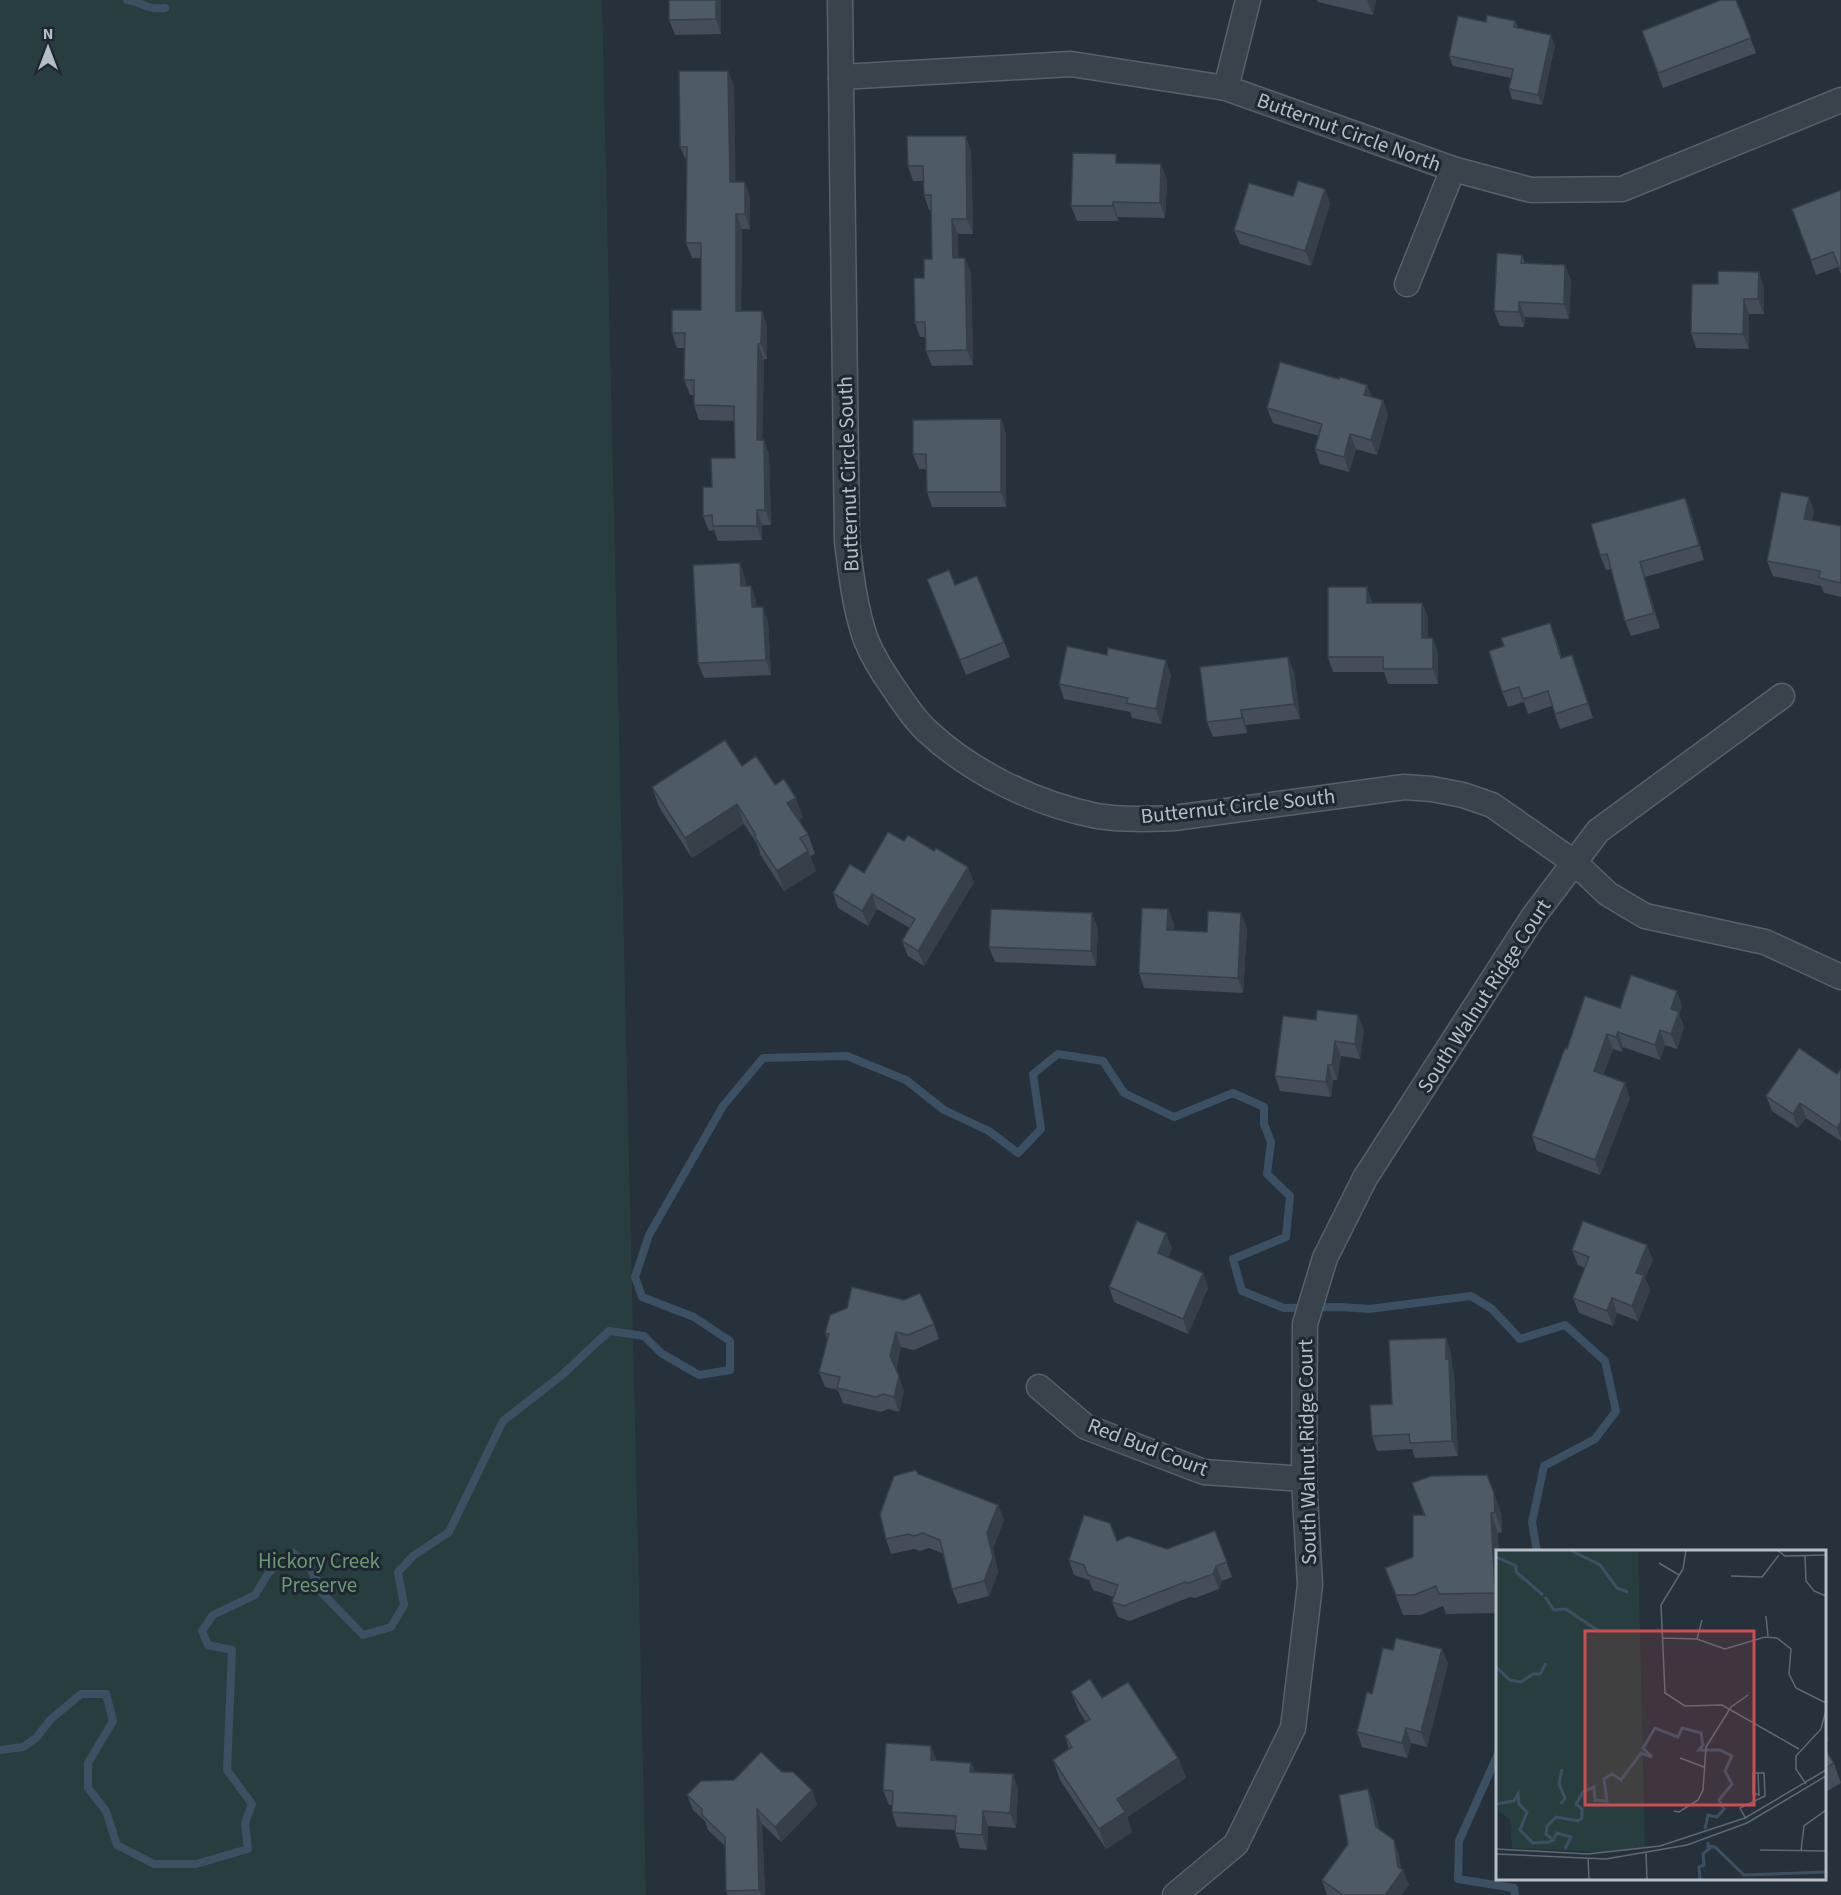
<svg xmlns="http://www.w3.org/2000/svg" width="1841" height="1895" font-family="'Source Sans 3',sans-serif">
<rect width="100%" height="100%" fill="#26313c"/>
<path fill="#283e3e" d="M0,0h602l44,1895h-646z"/>
<g fill="none" stroke-linecap="round" stroke-linejoin="round">
<g stroke="#3c5064" stroke-width="8">
<path d="M127,0c16,2 18,10 38,8"/>
<path d="M0,1750l23,-3 13,-9 15,-19 30,-25h25l7,27 -25,42v25l18,23 11,34 37,19h42l52,-15 -3,-26 7,-19 -25,-34 5,-120 -24,-5 -6,-14 11,-16 42,-20 14,-23 24,-19 17,14 12,26 41,42 28,-8 13,-22 -6,-33 15,-16 36,-24 54,-111 59,-46 47,-44 35,5 17,17 38,22 31,-5v-29l-36,-24 -52,-20 -7,-20 14,-42 74,-129 40,-48 84,-2 59,24 38,30 45,21 29,22 23,-24 -8,-55 25,-20 45,7 21,32 50,24 59,-24 31,14v17l7,18 -4,32 23,22 -4,41 -53,22 9,32 42,17 57,-1 28,2 102,-13 21,13 28,30 45,-14 40,36 11,50 -21,28 -51,27 -12,56 5,30"/>
<path d="M1498,1754l-39,87 -1,38 56,9 1,7"/>
</g>
<defs>
<g id="minor">
<path d="M840,0l7,541c4,33 8,68 19,99 7,17 17,33 27,47 10,15 21,32 34,44 45,42 109,73 170,85 25,4 52,3 77,2l230,-31 28,2 31,6 29,10 83,58 33,31 37,22 120,26 76,35"/>
<path d="M841,77l230,-13 155,24 227,81 78,21 91,-1 219,-89"/>
<path d="M1226,88l22,-88"/>
<path d="M1407,284l46,-115"/>
<path d="M1039,1387l47,40 118,45 100,7"/>
<path d="M1175,1895l61,-51 57,-116 17,-143 -6,-106 1,-155 20,-66 40,-80 168,-261 65,-86 184,-135"/>
</g>
</defs>
<use href="#minor" stroke="#57616a" stroke-width="27"/>
<use href="#minor" stroke="#39434c" stroke-width="24"/>
</g>
<g fill="#444d59">
<path d="M721,0v34l-46,1 -6,-15z"/>
<path d="M1317,0h59l-3,15 -55,-13z"/>
<path d="M1736,0l20,53 -93,35 -21,-57z"/>
<path d="M1515,21l3,7 37,17 -13,60 -30,-6 -3,-10 2,-11 -58,-12 -4,-10 37,-34z"/>
<path d="M728,71l6,15 1,96h10l5,15v32h-8l-1,82h21l5,15v33h-3l-2,81h2l5,15 2,70h-9v15l-44,1 -4,-11 -5,1 -6,-15 9,-29 23,-29 -1,-37 -35,-1 -5,-15v-10h-4l-6,-15 1,-32h-8l-5,-15 29,-23v-52h-9l-6,-15 1,-81 -7,-15z"/>
<path d="M971,151l2,83h-15v24l13,15 2,92 -41,1 -6,-15v-14h-6l-5,-15 9,-44 8,-19 -1,-49h-2l-5,-15v-14h-11l-5,-15z"/>
<path d="M1120,163l47,16 -2,39 -47,-1v4h-41l-6,-15z"/>
<path d="M1325,189l5,15 -19,62 -71,-22 -6,-14 59,-34z"/>
<path d="M1841,190v84l-3,-7 -22,8 -24,-66z"/>
<path d="M1522,255l3,8 46,17 -2,39 -44,-2 -1,10 -24,-1 -6,-15z"/>
<path d="M1692,284l72,3v27h-15v35l-53,-1 -5,-15z"/>
<path d="M1339,379l28,6 5,12 11,3 5,15 -11,40 -21,-6 -7,23 -29,-8 -5,-15 4,-13 -46,-13 -6,-15z"/>
<path d="M1001,419l5,15v73h-74l-5,-15v-23h-8l-6,-15z"/>
<path d="M1809,497l5,15 -2,9 29,5v71l-17,-4 -3,-7 -48,-10 -6,-15z"/>
<path d="M1685,498l6,15 13,47 -59,17 15,51 -29,8 -6,-15 -14,-52 -5,1 -6,-15z"/>
<path d="M745,578l1,8h5l5,15v6l12,15 3,53 -67,3 -6,-15z"/>
<path d="M927,579l28,6 49,57 6,15 -44,18z"/>
<path d="M1372,603h50l6,15v20h5l5,15v31h-50l-4,-12h-51l-5,-15z"/>
<path d="M1556,638l6,20 10,-3 21,63 -33,11 -8,-23 -24,8 -4,-12 -16,5 -6,-15z"/>
<path d="M1288,657l6,15 6,47 -54,6 1,8 -34,4 -6,-15z"/>
<path d="M1171,675l-10,49 -29,-6 -2,-6 -66,-13 -5,-15z"/>
<path d="M742,766l33,19 28,32 -4,3 9,14 7,20 -5,2 6,15 -32,20 -23,-35 -4,-12 -13,-20 -52,34 -33,-51 -7,-20z"/>
<path d="M864,873l110,9 -50,84 -16,-10 -6,-15 8,-13 -33,-19 -9,17 -30,-18 -5,-15z"/>
<path d="M1168,909l6,15 -1,6 34,2 40,-4 -4,65 -99,-5 -5,-15z"/>
<path d="M1098,928l-2,38 -101,-4 -6,-15z"/>
<path d="M1682,1006l-3,8 5,13 -7,22 -12,-4 -5,15 -37,-13 -1,5 -9,-3 -10,26 27,23 -30,77 -63,-24 -5,-15 35,-87 53,-41z"/>
<path d="M1283,1016l81,14 -4,29 -19,-3 -4,24h-4l-2,17 -51,-6 -5,-15z"/>
<path d="M1841,1069v72l-35,-23 -8,10 -26,-17 -6,-15 71,-22z"/>
<path d="M1172,1248l-4,10 35,15 5,15 -20,46 -74,-32 -5,-15z"/>
<path d="M1572,1250l81,10 -8,18 5,12 -12,31 -21,-8 -4,13 -34,-13 -6,-15 12,-30 -7,-3z"/>
<path d="M934,1324l5,15 -25,11 -13,-3 -5,23 8,21 -5,21 -11,-3 -7,3 -38,-9 -5,-13 -13,-3 -6,-15 9,-33 -3,-6z"/>
<path d="M1446,1338l5,15 1,13 2,8 4,82 -43,2 -3,-9 -35,2 -5,-15 20,-32z"/>
<path d="M918,1475l80,30 6,15 -11,28 5,24 -9,24 -31,8 -6,-15 -8,-35 -15,-6 -9,3 -6,-2 -23,5 -5,-15z"/>
<path d="M1412,1483l89,29 1,20 -4,1 -1,80 -51,1 -3,-8 -22,9h-18l-18,-47 28,-11 11,-42z"/>
<path d="M1215,1531l17,46 -10,4 -3,8 -24,9 -5,-1 -60,24 -12,-4 -6,-15 2,-5 -21,-7 -4,-10 -15,-5 -5,-15 48,-19 50,8z"/>
<path d="M1442,1649l6,15 -21,83 -16,-4 -4,15 -45,-11 -5,-15 15,-38 21,-44z"/>
<path d="M1071,1692l31,6 76,60 8,20 -59,39 5,15 -26,17 -46,-69 -7,-20 16,-11 -4,-13 21,-14 -7,-11z"/>
<path d="M1824,1748l10,15 7,20 -17,10z"/>
<path d="M937,1761l34,2 4,9 38,2 5,15 -2,39 -28,-2 -1,24 -27,-2 -5,-15v-3l-58,-3 -5,-15v-7h-3l-6,-15z"/>
<path d="M782,1772l30,18 5,15 -36,37 -19,-18 3,71h-37l-2,-4 -1,-45 -17,-16 -3,-9 -12,-11 -6,-15 47,-15z"/>
<path d="M1368,1789l6,15 5,25 20,26 2,14 8,16 -8,10h-74l-5,-15 26,-36z"/>
</g>
<g fill="#373f48">
<path d="M716,0h5v34l-5,-15z"/>
<path d="M1367,0h9l-3,15z"/>
<path d="M1551,35l4,10 -13,60 -4,-10z"/>
<path d="M728,71l6,15 2,111 -6,-15z"/>
<path d="M966,136l5,15 2,83 -6,-15z"/>
<path d="M1161,164l6,15 -2,39 -5,-15z"/>
<path d="M745,182l5,15v32l-5,-15z"/>
<path d="M1325,189l5,15 -19,62 -6,-15z"/>
<path d="M1113,202l5,15v4l-5,-15z"/>
<path d="M736,214l6,15 -1,97 -5,-15z"/>
<path d="M952,219l6,15 1,39 -6,-15z"/>
<path d="M965,258l6,15 2,92 -6,-15z"/>
<path d="M1565,265l6,15 -2,39 -5,-15z"/>
<path d="M1759,272l5,15v27l-6,-15z"/>
<path d="M1744,299l5,15v35l-6,-15z"/>
<path d="M1519,302l6,15 -1,10 -5,-15z"/>
<path d="M762,311l5,15v33l-6,-15z"/>
<path d="M758,344l6,15 -2,96 -5,-15z"/>
<path d="M1367,385l6,15 -9,-5z"/>
<path d="M1383,400l5,15 -11,40 -6,-15z"/>
<path d="M1001,419l5,15v73l-5,-15z"/>
<path d="M1350,434l6,15 -7,23 -5,-15z"/>
<path d="M764,440l5,15 2,70 -6,-15z"/>
<path d="M1809,497l5,15 -4,22 -6,-15z"/>
<path d="M1685,498l6,15 13,47 -5,-15z"/>
<path d="M757,510l5,15v15l-5,-14z"/>
<path d="M1640,562l5,15 15,51 -6,-15z"/>
<path d="M740,563l5,15 2,23 -6,-15z"/>
<path d="M751,586l5,15 1,21 -5,-15z"/>
<path d="M1367,587l5,15v16l-5,-15z"/>
<path d="M1422,603l6,15v35l-6,-15z"/>
<path d="M763,607l5,15 3,53 -5,-15z"/>
<path d="M1433,638l5,15v31l-5,-15z"/>
<path d="M1572,655l6,15 15,48z"/>
<path d="M1288,657l6,15 6,47 -6,-15z"/>
<path d="M1166,660l5,15 -10,49 -5,-15z"/>
<path d="M1241,710l5,15 1,8 -5,-15z"/>
<path d="M796,798l7,19 -8,6 -8,-20z"/>
<path d="M737,804l7,20 -52,34 -7,-20z"/>
<path d="M808,851l8,20 -32,20 -7,-20z"/>
<path d="M968,867l6,15 -50,84 -6,-15z"/>
<path d="M872,894l5,15 -9,17 -6,-15z"/>
<path d="M1168,909l6,15 -1,21 -6,-15z"/>
<path d="M1092,913l6,15 -2,38 -5,-15z"/>
<path d="M1241,913l6,15 -4,65 -5,-15z"/>
<path d="M1677,991l5,15 -3,8 5,13 -7,22 -6,-15v-25z"/>
<path d="M1358,1015l6,15 -4,29 -5,-15z"/>
<path d="M1660,1030l5,15 -5,15 -5,-15z"/>
<path d="M1618,1032l5,15 -1,5 -6,-15z"/>
<path d="M1607,1034l6,15 -14,37 -5,-15z"/>
<path d="M1335,1041l6,15 -4,24 -5,-15z"/>
<path d="M1328,1065l5,15 -2,17 -5,-15z"/>
<path d="M1625,1083l5,15 -30,77 -5,-15z"/>
<path d="M1800,1103l6,15 -8,10 -5,-14z"/>
<path d="M1841,1122v16l-4,-10z"/>
<path d="M1166,1233l6,15 -9,20 -5,-15z"/>
<path d="M1647,1245l6,15 -8,18 5,12 -12,31 -6,-15 4,-33z"/>
<path d="M1203,1273l5,15 -20,46 -5,-15z"/>
<path d="M1612,1298l5,15 -4,13 -6,-15z"/>
<path d="M896,1332l5,15 -6,24 -5,-15z"/>
<path d="M1446,1338l5,15 1,13 2,8 4,82 -6,-15z"/>
<path d="M899,1376l5,15 -5,21 -5,-15z"/>
<path d="M1494,1493l7,19 1,20 -7,-20z"/>
<path d="M998,1505l6,15 -11,28 5,24 -9,24 -5,-15 3,-48z"/>
<path d="M1491,1513l7,20 1,18h-2v49l-2,-7z"/>
<path d="M1216,1566l6,15 -3,8 -6,-15z"/>
<path d="M1442,1649l6,15 -21,83 -6,-15z"/>
<path d="M1824,1727l5,13 -5,3z"/>
<path d="M1406,1728l5,15 -4,15 -5,-15z"/>
<path d="M931,1746l6,15 -6,-1z"/>
<path d="M1178,1758l8,20 -59,39 5,15 -26,17 -7,-20 18,-30z"/>
<path d="M971,1763l6,15 -7,-6z"/>
<path d="M1013,1774l5,15 -2,39 -6,-15z"/>
<path d="M1368,1789l6,15 7,38 -5,-15z"/>
<path d="M812,1790l5,15 -36,37 -6,-15z"/>
<path d="M757,1809l5,15 3,71h-4l-2,-5z"/>
<path d="M983,1811l5,15 -1,24 -5,-15z"/>
<path d="M1394,1840l5,15 3,17 1,-2 6,15 -8,10h-16l13,-28z"/>
</g>
<g fill="#4f5a67" stroke="#373f48" stroke-width="1.5">
<path d="M669,0h47v19l-47,1z"/>
<path d="M1721,0h15l15,38 -93,35 -16,-42z"/>
<path d="M1487,15l28,6 -1,6 37,8 -13,60 -29,-6 4,-20 -64,-13 9,-40 28,6z"/>
<path d="M679,71h49l2,111h15v32h-9v97h26l-1,33h-3l-1,96h7l1,70h-8v16h-44l-1,-11 -9,1v-29h9l-1,-29h24l-1,-52 -40,-1v-25h-10l1,-47h-13v-23h29v-67h-15l1,-96h-7z"/>
<path d="M907,136h59l1,83h-15l1,39h12l2,92 -41,1 -1,-29h-10l-1,-44h10v-19h8l-1,-64h-7l-1,-29h-15z"/>
<path d="M1073,153l43,1v9l45,1 -1,39 -47,-1v4h-42z"/>
<path d="M1298,181l27,8 -20,62 -71,-21 15,-47 44,13z"/>
<path d="M1841,190v78l-1,1 -7,-17 -22,8 -19,-51z"/>
<path d="M1497,253l25,2 -1,8 44,2 -1,39 -45,-2v10l-25,-1z"/>
<path d="M1718,271l41,1 -1,27h-14l-1,35 -52,-1 1,-49h26z"/>
<path d="M1280,362l59,17 1,-2 27,8 -3,10 19,5 -12,40 -21,-6 -6,23 -29,-8 7,-25 -55,-16z"/>
<path d="M1001,419v73h-74l-1,-38h-13v-34z"/>
<path d="M1781,492l28,5 -5,22 37,7v57l-22,-5 1,-7 -53,-10z"/>
<path d="M1685,498l14,47 -59,17 14,51 -29,8 -18,-67 -7,1 -9,-31z"/>
<path d="M740,563l1,23h10l1,21h11l3,53 -68,3 -5,-98z"/>
<path d="M949,570l6,15 22,-9 27,66 -44,18 -33,-81z"/>
<path d="M1328,587h39v16h55v35h11v31h-50v-12h-55z"/>
<path d="M1550,623l11,35 11,-3 16,48 -33,11 -7,-23 -25,8 -4,-12 -17,5 -13,-41 15,-5 -3,-8z"/>
<path d="M1067,646l40,9 1,-7 58,12 -10,49 -30,-6 2,-5 -69,-14z"/>
<path d="M1288,657l6,47 -53,6 1,8 -35,4 -7,-55z"/>
<path d="M725,740l17,26 14,-10 19,29 9,-6 12,19 -9,5 21,31 -8,4 8,13 -31,20 -23,-35 2,-1 -19,-31 -52,34 -33,-51z"/>
<path d="M888,832l16,9 4,-6 26,16 2,-3 32,19 -50,84 -16,-10 13,-22 -43,-25 -10,17 -29,-18 17,-29 14,9z"/>
<path d="M1142,908l26,1 -1,21 40,2 1,-21 33,2 -3,65 -99,-5z"/>
<path d="M991,909l101,4 -1,38 -102,-4z"/>
<path d="M1631,975l46,16 -6,18 8,3 -8,22 -11,-4 -5,15 -37,-13 -2,5 -9,-3 -13,37 31,12 -30,77 -63,-24 33,-88 2,1 18,-53 35,12z"/>
<path d="M1317,1010l41,5 -3,29 -20,-3 -3,24h-4l-2,17 -51,-6 8,-60 33,4z"/>
<path d="M1799,1048l38,26 4,-5v53l-4,6 -37,-25 -7,11 -27,-18z"/>
<path d="M1137,1221l29,12 -8,20 45,20 -20,46 -74,-32z"/>
<path d="M1583,1221l64,24 -11,28 8,2 -12,31 -20,-8 -5,13 -34,-13 16,-41 -17,-7z"/>
<path d="M852,1287l52,13 16,-7 14,31 -26,11 -12,-3 -6,24 9,20 -5,21 -11,-3 -7,3 -39,-9 3,-11 -21,-5 10,-38 -4,-1 5,-18 17,-7z"/>
<path d="M1446,1338v21h3l3,82 -42,2 -1,-9 -37,2 -2,-31 22,-1 -3,-64z"/>
<path d="M916,1470l2,4 80,31 -11,28 6,24 -9,24 -32,8 -12,-49 -17,-7 -9,3 -5,-2 -23,5 -6,-25 14,-38z"/>
<path d="M1487,1475l7,18 1,19 -4,1 4,80 -56,1 -3,-8 -22,9h-18l-11,-27 28,-11v-42h12l-13,-32 19,-7z"/>
<path d="M1084,1515l26,8 7,18 11,-5 39,13 48,-18 12,31 -11,4 -3,8 -24,9 -4,-1 -61,24 -12,-4 6,-17 -30,-10 -4,-10 -15,-5z"/>
<path d="M1396,1638l46,11 -21,83 -15,-4 -4,15 -45,-11 10,-40 5,2 11,-46 10,2z"/>
<path d="M1090,1679l12,19 26,-16 50,76 -61,41 8,13 -26,17 -46,-69 19,-13 -7,-11 25,-17 -19,-27z"/>
<path d="M886,1743l45,3v14l40,3 -1,9 43,2 -3,39 -27,-2 -1,24 -27,-2 1,-17 -64,-4 1,-21 -10,-1z"/>
<path d="M1824,1748l10,15 -10,6z"/>
<path d="M761,1752l21,20h11l19,18 -37,37 -18,-18 2,81 -33,1 -1,-54 -23,-22v-6l-15,-14 14,-14 33,-1z"/>
<path d="M1368,1789l8,38 18,13 4,27 5,3 -18,25h-42l-21,-15 26,-36 -9,-49z"/>
</g>
<g text-anchor="middle" dominant-baseline="central" stroke-width="6" stroke-linejoin="round" paint-order="stroke">
<g font-size="21" fill="#b5bec7" stroke="#1e2831">
<text transform="translate(1349 132) rotate(20)">Butternut Circle North</text>
<text transform="translate(848 474) rotate(-92)">Butternut Circle South</text>
<text transform="translate(1238 806) rotate(-6)">Butternut Circle South</text>
<text transform="translate(1484 996) rotate(-57)">South Walnut Ridge Court</text>
<text transform="translate(1148 1447) rotate(21)">Red Bud Court</text>
<text transform="translate(1307 1452) rotate(-91)">South Walnut Ridge Court</text>
</g>
<g font-size="21" fill="#6e9774" stroke="#1e2831">
<text x="319" y="1561">Hickory Creek<tspan x="319" dy="24">Preserve</tspan></text>
</g>
</g>
<g transform="translate(1496 1550)">
<rect width="330" height="330" fill="#26313c"/>
<path d="M0,0h142l7,297 -46,5 -87,-4 -2,-29 -14,-9z" fill="#283e3e"/>
<path fill="none" stroke="#3c5064" stroke-width="3" d="M74,0l30,15 17,23 11,4M0,7l20,9v6l27,23M49,47l9,13 12,-1 34,23M0,117l14,13 11,2 12,-8h7l6,-11M0,254l18,-3 4,-7 1,10 8,8 -7,18 13,13 16,-1 4,-2 -7,-6 1,-8 9,-9 22,4 4,-3v-9l-6,-5 7,-12 11,-5 1,13 12,1 -3,-22 8,-5 9,6 20,-27 11,4 -9,-9 12,-20 23,9 4,-9 19,5 2,12 -4,5h21l12,6 -7,15 7,13 -13,16 5,9 -7,8 -9,-2 -3,14M65,254l4,-6 -6,-14 3,-15M58,288l3,-5 14,4 -6,12M212,292v4l7,1 29,28 82,-3M204,330l-1,-13 5,-2 -1,-11 8,-7"/>
<path fill="none" stroke="#5f6974" stroke-width="1.5" d="M190,0l-3,19 -22,36 4,88 20,13 37,-1 77,44M281,0l8,6 41,-1M309,6l1,25 8,10 12,5M163,13l20,12M235,26l31,1 17,-22M270,66l2,20M166,88l35,1 28,10 40,-12 12,1 14,11 -2,25 7,14 30,15M201,89l5,-19M184,208l24,9M262,223l1,23M310,234l-10,-15v-13l25,-27 5,-19M178,261l5,1 19,-12 5,-10 3,-43 25,-40 17,-12M250,269l-6,-11 25,-12 -1,-23h-11v20l6,2M0,299l92,5 72,-8 85,-28 81,-48M264,300l66,1M305,301l3,-25 22,-16M150,302l1,28M0,304l110,5 81,-14 60,-22 79,-47M92,308l1,22"/>
<path fill="#ce4e50" fill-opacity="0.15" stroke="#ce4e50" stroke-width="3" d="M89,81h169v174h-169z"/>
<rect width="330" height="330" fill="none" stroke="#b5bec7" stroke-width="3"/>
</g>
<g transform="translate(48 48)" stroke="#1e2831" stroke-width="4.5" paint-order="stroke">
<path d="M0-4.5L10 22L0 15L-10 22Z" fill="#b5bec7"/>
<text y="-9" font-size="16" font-weight="bold" text-anchor="middle" fill="#b5bec7">N</text>
</g>
</svg>
